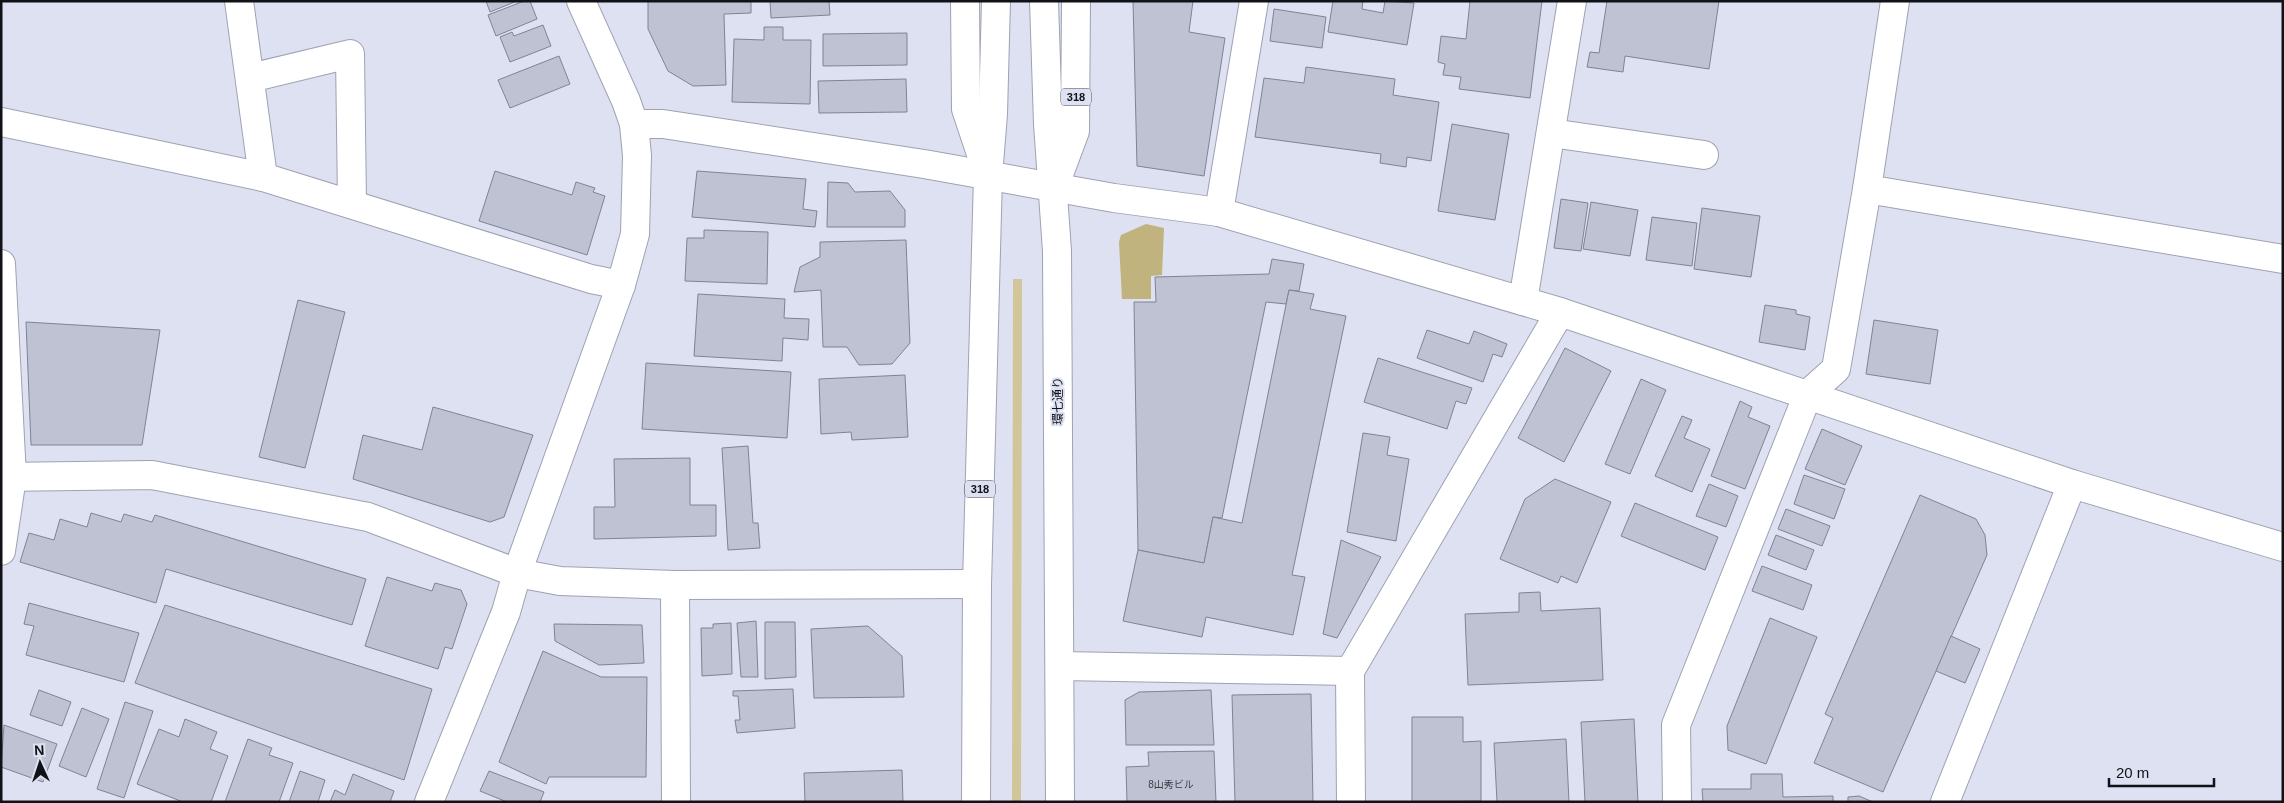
<svg xmlns="http://www.w3.org/2000/svg" width="2284" height="803" font-family="Arial,'Noto Sans JP',sans-serif">
<rect width="100%" height="100%" fill="#dde1f2"/>
<path fill="#d0c69a" d="M1013,279h9l-1,523h-9z"/>
<path fill="#c0b37d" d="M1146,224l18,4 -2,47 -11,1v23h-29l-3,-57 2,-7z"/>
<g fill="#bec2d2" stroke="#7f8392">
<path d="M486,1h31l-27,11z"/>
<path d="M524,1h6l7,18 -41,17 -8,-21z"/>
<path d="M648,1h103v12l-27,1 2,71 -33,1 -25,-15 -20,-42z"/>
<path d="M770,1h59l1,14 -59,3z"/>
<path d="M1133,1h60l-4,31 36,6 -21,138 -67,-10z"/>
<path d="M1333,1h30l-1,8 21,4 2,-12 29,2 -7,42 -79,-13z"/>
<path d="M1470,1h72l-12,97 -71,-9 2,-12 -18,-2 2,-11 -7,-2 3,-26 25,3z"/>
<path d="M1607,1h112l-10,68 -84,-13 -2,16 -36,-5 3,-15 9,1z"/>
<path d="M1274,9l52,8 -4,31 -52,-7z"/>
<path d="M543,25l8,21 -41,16 -10,-25 12,-5 2,4z"/>
<path d="M764,27h19v13h28l-1,64 -78,-2 2,-63 30,1z"/>
<path d="M907,33v32l-84,1v-32z"/>
<path d="M559,56l11,28 -60,24 -12,-28z"/>
<path d="M1306,67l89,12 -2,16 46,7 -8,59 -24,-4 -1,10 -26,-4 1,-9 -126,-17 9,-59 40,5z"/>
<path d="M906,79l1,33 -88,1 -1,-32z"/>
<path d="M1452,124l57,10 -14,86 -57,-9z"/>
<path d="M495,171l77,24 4,-13 19,6 -2,4 12,4 -18,59 -108,-34z"/>
<path d="M697,171l109,8 -3,30 14,2 -2,16 -123,-10z"/>
<path d="M828,182l20,1 7,9 35,-1 15,19v17h-78z"/>
<path d="M1561,199l27,4 -7,48 -27,-3z"/>
<path d="M1591,202l47,8 -8,46 -47,-7z"/>
<path d="M1702,208l58,8 -9,61 -57,-8z"/>
<path d="M1652,217l45,6 -5,43 -46,-6z"/>
<path d="M704,230l64,2 -1,52 -82,-3 2,-43h17z"/>
<path d="M906,240l4,103 -18,21 -33,1 -12,-18h-24l-2,-57 -27,2 6,-25 20,-10v-15z"/>
<path d="M1272,259l32,5 -5,27 -10,-1 -3,14 -20,-2 -44,216 -9,-1 -9,46 -66,-13 -4,-248h22l-1,-25 114,-3z"/>
<path d="M1289,290l25,4 -4,15 36,7 -54,259 13,2 -12,58 -87,-18 -4,20 -79,-16 15,-71 66,13 9,-46 29,6z"/>
<path d="M698,294l87,5 -1,19 25,1 -1,21 -25,-2 -1,23 -88,-5z"/>
<path d="M298,300l47,12 -40,156 -46,-11z"/>
<path d="M1765,305l31,5v4l14,3 -5,33 -46,-8z"/>
<path d="M1874,320l64,10 -8,54 -64,-10z"/>
<path d="M26,322l134,8 -18,115h-111z"/>
<path d="M1427,330l42,14 5,-13 33,13 -5,13 -9,-3 -10,28 -66,-24z"/>
<path d="M1565,348l46,23 -47,91 -46,-24z"/>
<path d="M1378,358l94,30 -6,16 -10,-3 -9,28 -83,-27z"/>
<path d="M646,363l145,9 -4,66 -145,-9z"/>
<path d="M905,375l3,62 -56,3 -1,-8 -30,2 -2,-55z"/>
<path d="M1641,379l25,11 -36,84 -25,-10z"/>
<path d="M1740,401l12,6 -4,10 22,9 -25,63 -34,-13z"/>
<path d="M433,407l100,28 -29,82 -14,5 -137,-43 10,-44 59,15z"/>
<path d="M1682,416l10,4 -8,18 26,11 -18,43 -37,-16z"/>
<path d="M1822,429l40,17 -17,39 -40,-16z"/>
<path d="M1363,433l27,4 -3,18 22,4 -13,82 -49,-9z"/>
<path d="M748,446l5,77h5l2,25 -32,2 -6,-102z"/>
<path d="M690,458v47h26v31l-122,3v-32h21l-1,-48z"/>
<path d="M1804,475l41,14 -11,30 -40,-15z"/>
<path d="M1555,479l56,23 -34,81 -16,-7 -3,7 -58,-24 25,-60z"/>
<path d="M1709,484l29,12 -12,31 -30,-11z"/>
<path d="M1920,495l56,24 9,16 2,20 -104,237 -69,-29 19,-45 -8,-4z"/>
<path d="M1635,503l83,34 -13,33 -84,-34z"/>
<path d="M1786,509l44,17 -8,20 -44,-17z"/>
<path d="M91,513l30,9 3,-8 28,8 3,-7 211,64 -14,46 -186,-56 -10,34 -136,-41 9,-29 25,7 6,-21 27,8z"/>
<path d="M1776,535l38,15 -8,20 -38,-15z"/>
<path d="M1341,540l40,17 -44,81 -14,-4z"/>
<path d="M1762,566l50,19 -9,25 -51,-19z"/>
<path d="M387,577l45,14 3,-8 26,7 6,14 -15,45 -7,-2 -7,22 -73,-23z"/>
<path d="M1540,592l1,19 59,-3 3,72 -135,5 -3,-71 54,-2v-19z"/>
<path d="M29,603l110,30 -15,49 -98,-27 8,-29 -10,-2z"/>
<path d="M165,605l267,84 -28,91 -269,-97z"/>
<path d="M1770,618l47,19 -51,127 -38,-14 -1,-24z"/>
<path d="M756,621l2,56h-17l-4,-54z"/>
<path d="M765,622h30l1,55 -31,2z"/>
<path d="M731,623l1,51 -30,2 -1,-48h12v-4z"/>
<path d="M554,624l88,1 2,38 -45,2 -44,-24z"/>
<path d="M868,626l34,30 2,41 -90,1 -3,-69z"/>
<path d="M1951,636l29,13 -15,34 -29,-12z"/>
<path d="M543,651l58,26h46l-1,100h-97l-3,7 -47,-22z"/>
<path d="M793,689l2,39 -58,5 -2,-13h5l-2,-24h-5v-5z"/>
<path d="M39,690l32,12 -9,24 -32,-11z"/>
<path d="M1211,690l3,55h-88l-1,-45 14,-8z"/>
<path d="M1311,694l2,108h-78l-3,-107z"/>
<path d="M125,702l28,9 -29,87 -27,-9z"/>
<path d="M82,708l27,11 -23,58 -27,-11z"/>
<path d="M1412,717h51v25l18,-1v60l-69,1z"/>
<path d="M185,719l32,13 -7,17 18,7 -17,46h-28l-46,-18 22,-55 20,8z"/>
<path d="M1634,719l4,83h-53l-4,-80z"/>
<path d="M4,725l53,19 -14,38 -42,-15z"/>
<path d="M248,739l24,9 -3,7 24,8 -14,39h-54z"/>
<path d="M1566,739l3,63h-72l-3,-59z"/>
<path d="M1214,751l2,51h-89l-1,-35 23,-1 -1,-14z"/>
<path d="M902,770l1,32h-98l-1,-29z"/>
<path d="M300,771l25,9 -7,22h-29z"/>
<path d="M489,771l55,21 -4,10h-33l-27,-11z"/>
<path d="M353,774l41,17 -4,11h-60l5,-12 10,5z"/>
<path d="M1751,774h31l1,23 50,-1v6h-130l-1,-13h49z"/>
<path d="M1859,796l14,6h-25v-5z"/>
</g>
<g fill="none" stroke-linecap="round" stroke-linejoin="round">
<defs>
<g id="street">
<path d="M239,1l24,176"/>
<path d="M250,78l100,-24 2,150"/>
<path d="M1,122l262,55 328,102 30,6"/>
<path d="M1551,133l153,22"/>
<path d="M1867,189l416,70"/>
<path d="M1219,212l35,-211"/>
<path d="M1,264l11,213 -11,74"/>
<path d="M1523,301l49,-300"/>
<path d="M517,573l43,8 115,4 302,-1"/>
<path d="M675,585l1,217"/>
<path d="M1060,666l290,5"/>
<path d="M1351,802l-1,-131 210,-359"/>
<path d="M1677,802l-1,-77 132,-331"/>
<path d="M1945,802l127,-318"/>
</g>
<g id="secondary">
<path d="M634,124h29l261,40 190,34 105,14 341,100 512,172 211,63"/>
<path d="M1808,394l28,-25 31,-180 28,-188"/>
<path d="M1,477l151,-2 216,42 149,56"/>
<path d="M429,802l77,-190 11,-39 104,-288 14,-51 2,-78 -3,-32 -8,-23 -45,-100"/>
</g>
<g id="primary">
<path d="M965,1l1,108 18,54"/>
<path d="M1044,1l4,123 9,127 3,551"/>
<path d="M1056,182l19,-51 1,-130"/>
<path d="M976,802l1,-218 11,-408 5,-62 3,-113"/>
</g>
</defs>
<use href="#street" stroke="#9ea2b2" stroke-width="30"/>
<use href="#secondary" stroke="#9ea2b2" stroke-width="30"/>
<use href="#primary" stroke="#9ea2b2" stroke-width="30"/>
<use href="#street" stroke="#fff" stroke-width="28"/>
<use href="#secondary" stroke="#fff" stroke-width="28"/>
<use href="#primary" stroke="#fff" stroke-width="28"/>
</g>
<g text-anchor="middle" dominant-baseline="central" stroke-width="4" stroke-linejoin="round" paint-order="stroke">
<g font-size="10" fill="#3c3e46">
<text x="1171" y="784">8山秀ビル</text>
</g>
<g fill="#dde1f2" stroke="#4e5059" stroke-width="1">
<rect x="1061" y="88.5" width="30" height="17" rx="4"/>
<rect x="965" y="480.5" width="30" height="17" rx="4"/>
</g>
<g font-size="11" font-weight="bold" fill="#101217">
<text x="1076" y="97">318</text>
<text x="980" y="489">318</text>
</g>
<g font-size="12" fill="#101217" stroke="#dde1f2">
<text transform="translate(1058 401) rotate(-90)">環七通り</text>
</g>
</g>
<rect width="2284" height="803" fill="none" stroke="#101217" stroke-width="5"/>
<g transform="translate(40 763) rotate(357)" stroke="#dde1f2" stroke-width="4" paint-order="stroke">
<path d="M0-4L9 19L0 12L-9 19Z" fill="#101217"/>
<text y="-8" font-size="14" font-weight="bold" text-anchor="middle" fill="#101217">N</text>
</g>
<path d="M2109 778v8h105v-8" fill="none" stroke="#101217" stroke-width="2.5"/>
<text x="2116" y="778" font-size="15" fill="#101217" stroke="#dde1f2" stroke-width="4" paint-order="stroke">20 m</text>
</svg>
